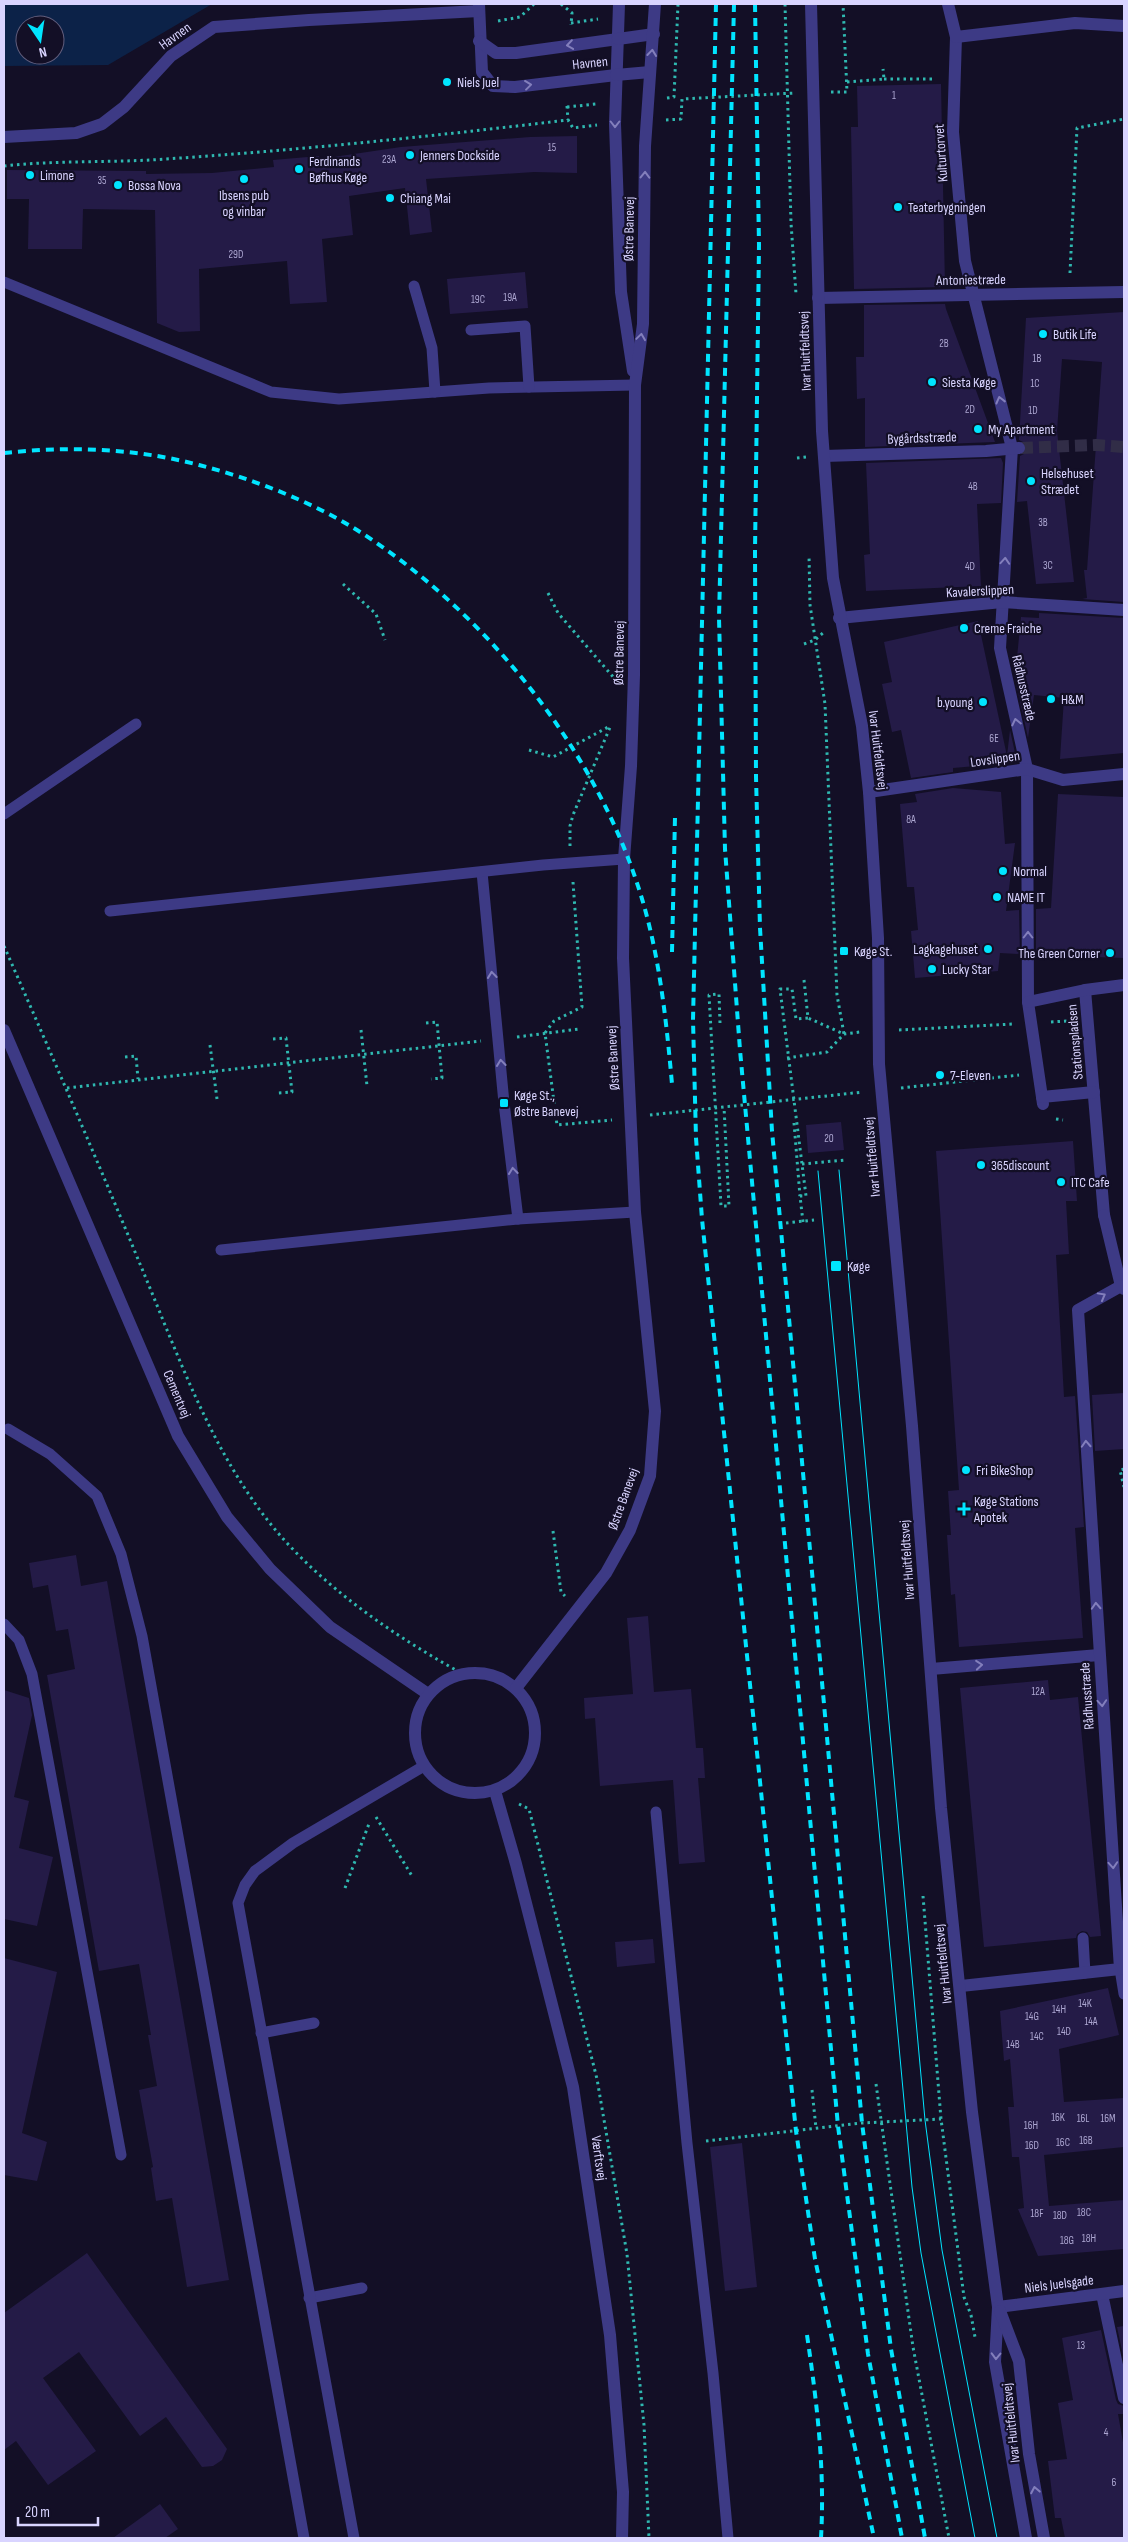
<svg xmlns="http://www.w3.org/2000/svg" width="1128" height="2542" font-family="'Sofia Sans Condensed',sans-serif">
<rect width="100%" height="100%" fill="#130f26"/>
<path fill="#0c2248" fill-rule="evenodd" d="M4,4h208l-104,61 -104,1zM25,25h30v30h-30z"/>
<g fill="#241b47">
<path d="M941,84l4,203 -91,2 -3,-162h7l-1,-41z"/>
<path d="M577,136v37l-43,-1 -108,7 6,53 -22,3 -5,-47 -56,8 4,39 -31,4 5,63 -37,2 -3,-43 -88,8 1,62 -21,1 -22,-9 -2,-113 -72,-1 -1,40h-54l1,-50h-22v-29l139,1v3l66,-1 62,-6 -1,-7 46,-4 1,3 81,-12 129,-10z"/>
<path d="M525,272l3,36 -78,6 -3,-35z"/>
<path d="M945,304l1,5 49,133 -130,5v-49l-8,1 -1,-42h8v-52z"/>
<path d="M1124,312v290l-42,-3 5,-1 -3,-28h3l15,-208 -40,-3 -5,72 17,151 -38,2 -9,-83 -10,1 3,-46 4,-2 3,-6 -2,-5 -6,-3 7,-122z"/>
<path d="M1001,458l2,5 -2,40 -24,1 4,82 -115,5 -2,-36 6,-1 -4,-91z"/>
<path d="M1039,613l85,5v135l-64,6 4,-61 -30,-3 -6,43 -13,-60 6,-61 18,1z"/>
<path d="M978,621l29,135 3,-26 7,32 -10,1v-4l-9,2 1,3 -46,4v4l-42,6 -10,-48 -9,2 -10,-48 10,-2 -8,-40z"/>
<path d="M953,788l48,4 4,52 10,-1 -9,68 13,-1 1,44 -20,-1 -2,18 -83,7 -4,-47 7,-1 -4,-43h-7l-7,-83 17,-2 -2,-8z"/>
<path d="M1058,794l66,3v161l-88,-3v-46l15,-1z"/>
<path d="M841,1122l3,28 -36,3 -2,-28z"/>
<path d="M1073,1141l4,60h-11l3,53 -13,1 8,142 11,-1 9,131 -9,1 8,110 -124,9 -4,-53 -4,1 -4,-60h4l-3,-44 11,-1 -23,-339z"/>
<path d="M1124,1393v56l-29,2 -3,-56z"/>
<path d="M76,1555l5,31 26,-5 122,699 -42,7 -15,-89 -16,3 -5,-33 2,-1 -14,-77 18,-4 -9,-51h3l-12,-71 -40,7 -52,-296 28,-6 -7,-40 -12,2 -8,-46 -15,3 -4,-25z"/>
<path d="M648,1616l6,76 37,-3 5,59h7l2,30h-7l7,84 -26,2 -6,-84 -73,6 -5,-68 -10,1 -1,-21 49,-4 -6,-76z"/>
<path d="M1048,1680l2,20 28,-3 23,239 -11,1 -3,-5 -5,-1 -5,3 -1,4 -92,9 -24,-259z"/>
<path d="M4,1690l25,8 3,17 -18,82 15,4 -10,47 34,9 -16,69 -33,-7z"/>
<path d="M653,1939l2,24 -38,4 -2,-25z"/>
<path d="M4,1958l53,14 -35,161 25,9 -10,39 -33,-6z"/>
<path d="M1108,1988l11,47 -60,14 5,53 60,-4v49l-80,8 5,51 75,-6v49l-86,7 -20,-47 6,-1 -5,-51h-7l-4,-50h6l-4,-48 -6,2 -4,-50z"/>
<path d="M742,2143l15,144 -32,4 -15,-144z"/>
<path d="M87,2253l140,196 -5,11 -9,6 -11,1 -36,-50 -26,19 -61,-84 -36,26 53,73 -48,34 -32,-44 -12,9v-137z"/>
<path d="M1124,2326v34l-7,-33z"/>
<path d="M1101,2330l15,70 2,4 6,2v8h-6l6,34v90h-59l-4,-20h-6l-7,-57 19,-2 -9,-56 15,-3 -11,-62z"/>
<path d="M160,2504l18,25 -13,9h-52z"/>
</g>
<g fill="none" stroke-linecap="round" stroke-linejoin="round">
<path stroke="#312d47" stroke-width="12" stroke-dasharray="12 6" stroke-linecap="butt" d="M1021,448l75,-3 28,2"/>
<g stroke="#2fb8b0" stroke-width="3" stroke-dasharray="2.5 4" stroke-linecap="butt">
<path d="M561,4l11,9 -1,12"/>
<path d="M785,4l6,219 5,71"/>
<path d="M498,21l22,-4 14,-13"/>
<path d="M571,23l27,-4"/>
<path d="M884,79h52"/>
<path d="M847,82l37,-3 -1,-10"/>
<path d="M831,92h16l-4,-88"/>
<path d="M667,98l7,-1 4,-93"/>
<path d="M567,106l1,14"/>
<path d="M567,107l29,-3"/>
<path d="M666,120l15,-1 1,-20 113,-6"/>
<path d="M4,166c54,-6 108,-3 162,-7 135,-9 268,-23 402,-39l5,8 24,-3"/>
<path d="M1070,273l7,-145 47,-9"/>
<path d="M797,458l9,-1"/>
<path d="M343,584l33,30 9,26"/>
<path d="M548,593l10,20 56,65"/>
<path d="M804,644l11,-4 9,-8"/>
<path d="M529,750l24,7 57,-31"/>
<path d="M570,846v-20l3,-11 38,-90"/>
<path d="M573,882l9,125 -28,14 -9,12 12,92 55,-5"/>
<path d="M4,946c46,105 92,211 136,318 40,95 75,200 146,278 50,54 112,96 177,132"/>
<path d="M804,980l4,38 36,16 -7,-39 -12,-291 -15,-99 -1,-50"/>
<path d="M1051,1022l16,-1"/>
<path d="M426,1023l11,-1 5,56 -11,1"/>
<path d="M720,1023l-1,-29 -10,1 12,211h8l-5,-99"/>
<path d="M361,1030l6,56"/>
<path d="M899,1030l114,-6"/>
<path d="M517,1037l62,-8"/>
<path d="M273,1039l13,-1 6,54 -14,1"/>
<path d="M210,1045l7,54"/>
<path d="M125,1057l11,-1 2,23"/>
<path d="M787,1058l40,-6 17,-18 16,-2"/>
<path d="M67,1088l414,-47"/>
<path d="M901,1088l118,-13"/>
<path d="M650,1115l213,-23"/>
<path d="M1056,1119l7,1"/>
<path d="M794,1123l6,73"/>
<path d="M802,1164l43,-4"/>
<path d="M803,1222l-3,-26h6l-26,-207h12l4,30 12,-1"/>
<path d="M786,1223l28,-3"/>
<path d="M1124,1469l-4,1 4,17"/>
<path d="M553,1531l8,61 4,4"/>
<path d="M519,1804l10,5 68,270 30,175 17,171 5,113"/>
<path d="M376,1817l36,59"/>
<path d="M345,1888l25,-67"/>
<path d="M923,1896l18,223 23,178 7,18 4,22"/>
<path d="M876,2084l37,263 36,191"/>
<path d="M812,2090l4,38"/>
<path d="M706,2141l156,-18 79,-4"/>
</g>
<g stroke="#3d3a85" stroke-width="11">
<path d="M4,282l267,110 68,7 150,-11 146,-3"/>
<path d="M414,286l18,62 3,44"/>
<path d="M471,330l54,-4 4,61"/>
<path d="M4,814l132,-90"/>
<path d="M482,872l22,231 14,116"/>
<path d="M110,911l433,-46 81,-6"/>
<path d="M221,1250l297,-31 117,-7"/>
<path d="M8,1429l42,25 47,42 24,58 21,82 162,902"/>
<path d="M4,1624l15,16 13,34 89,481"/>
<path d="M656,1812l31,331 26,230 15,165"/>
<path d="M1083,1938l2,35"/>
<path d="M1120,1969l4,25"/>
<path d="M261,2033l53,-10"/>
<path d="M309,2298l53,-10"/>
<path d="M354,2538l-116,-635 7,-18 10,-14 38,-28 131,-77"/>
</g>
<g stroke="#3d3a85" stroke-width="12">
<path d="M956,37l-3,95 12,129 47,187 -12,200 27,121 1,233 15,102"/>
<path d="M818,298l306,-6"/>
<path d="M824,456l162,-5 33,-3"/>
<path d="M839,618l163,-16 122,8"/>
<path d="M869,792l158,-23 36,11 61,-6"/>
<path d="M1085,990l19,225"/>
<path d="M1028,1002l57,-12 39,-5"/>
<path d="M1042,1097l52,-5"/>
</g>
<g stroke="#3d3a85" stroke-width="12">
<path d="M479,4l3,68 11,14 22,1 101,-12"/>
<path d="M948,4l8,33 119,-14 49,3"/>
<path d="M479,41l17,12h20l102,-14"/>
<path d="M4,137l72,-4 26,-9 22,-17 47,-51 43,-29 95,-7 170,-9"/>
<path d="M4,1030l174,406 49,81 43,52 60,58 98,67"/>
<path d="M1104,1215l17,71 3,3"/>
<path d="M931,1669l168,-14"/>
<path d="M961,1986l159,-17 -42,-659 43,-24"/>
<path d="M1102,2294l22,104"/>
</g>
<g stroke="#3d3a85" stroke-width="12">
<path d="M619,4l-4,120 6,168 12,79"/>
<path d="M811,4l11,427 11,147 29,148 7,66 9,146 1,126 33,362 29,382 31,304 26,195 -3,55 31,176"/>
<path d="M618,39l36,-5"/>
<path d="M616,75l34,-3"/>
<circle cx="475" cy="1733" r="60"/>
<path d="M516,1688l90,-115 24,-43 20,-54 5,-65 -20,-199 -12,-254 1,-99 7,-93 3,-91 1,-290 8,-61 2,-178 10,-142"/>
<path d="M495,1791l21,73 57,223 37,248 13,157 -1,46"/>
<path d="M998,2307l126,-16"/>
<path d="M1000,2311l19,50 10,93 15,84"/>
</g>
<g stroke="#00e5ff" stroke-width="1">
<path d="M839,1170l86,950 17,130 55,288"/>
<path d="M818,1171l94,1016 9,66 54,285"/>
</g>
<g stroke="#00e5ff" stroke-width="4" stroke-dasharray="8 6" stroke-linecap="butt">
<path d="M716,4l-23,1016 3,118 6,81 94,912 19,128 59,279"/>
<path d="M734,4l-15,614 6,231 15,201 98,1076 30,228 34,184"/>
<path d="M755,4l4,241 -4,306 1,226 4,151 12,203 90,992 29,226 34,189"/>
<path d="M4,453c65,-7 131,-5 195,12 54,14 111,36 158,65 125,79 235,214 281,356 21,64 28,131 34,198"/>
<path d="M672,952l3,-135"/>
<path d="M807,2335c10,68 18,134 14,203"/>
</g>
</g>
<defs><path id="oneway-chevron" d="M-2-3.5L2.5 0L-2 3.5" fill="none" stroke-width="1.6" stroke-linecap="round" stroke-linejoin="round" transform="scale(1.25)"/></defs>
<g stroke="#837fbc">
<use href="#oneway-chevron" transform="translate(570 45) rotate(172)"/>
<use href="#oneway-chevron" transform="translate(652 53) rotate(-84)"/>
<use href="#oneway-chevron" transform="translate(528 85) rotate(-7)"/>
<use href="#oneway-chevron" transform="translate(615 124) rotate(90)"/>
<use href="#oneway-chevron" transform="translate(645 175) rotate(-89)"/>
<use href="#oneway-chevron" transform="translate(641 337) rotate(-82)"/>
<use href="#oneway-chevron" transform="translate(1000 400) rotate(-104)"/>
<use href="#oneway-chevron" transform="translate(1005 561) rotate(-86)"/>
<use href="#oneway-chevron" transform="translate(1016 722) rotate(-103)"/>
<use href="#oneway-chevron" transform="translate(1028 935) rotate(-90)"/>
<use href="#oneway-chevron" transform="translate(492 975) rotate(-96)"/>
<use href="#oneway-chevron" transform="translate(501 1063) rotate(-96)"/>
<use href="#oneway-chevron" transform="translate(513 1171) rotate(-97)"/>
<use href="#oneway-chevron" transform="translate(1102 1296) rotate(-29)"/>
<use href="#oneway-chevron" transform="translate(1086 1444) rotate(-93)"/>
<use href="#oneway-chevron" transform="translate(1096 1606) rotate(-93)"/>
<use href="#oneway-chevron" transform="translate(979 1665) rotate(-5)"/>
<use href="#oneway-chevron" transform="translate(1102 1703) rotate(86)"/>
<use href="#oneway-chevron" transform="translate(1113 1865) rotate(86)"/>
<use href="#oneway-chevron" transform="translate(996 2356) rotate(91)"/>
<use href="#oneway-chevron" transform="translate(1035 2490) rotate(-101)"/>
</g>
<g fill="#00e5ff" stroke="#130f26" stroke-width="2">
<circle cx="447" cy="82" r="5"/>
<circle cx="410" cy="155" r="5"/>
<circle cx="299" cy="169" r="5"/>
<circle cx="30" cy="175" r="5"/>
<circle cx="244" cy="179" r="5"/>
<circle cx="118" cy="185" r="5"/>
<circle cx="390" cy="198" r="5"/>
<circle cx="898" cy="207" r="5"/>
<circle cx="1043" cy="334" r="5"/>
<circle cx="932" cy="382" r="5"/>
<circle cx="978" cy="429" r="5"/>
<circle cx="1031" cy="481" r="5"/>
<circle cx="964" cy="628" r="5"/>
<circle cx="1051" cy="699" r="5"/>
<circle cx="983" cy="702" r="5"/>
<circle cx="1003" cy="871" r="5"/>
<circle cx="997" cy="897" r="5"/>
<circle cx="988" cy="949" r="5"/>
<rect x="839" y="946" width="10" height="10" rx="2.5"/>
<circle cx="1110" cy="953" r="5"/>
<circle cx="932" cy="969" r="5"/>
<circle cx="940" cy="1075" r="5"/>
<rect x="499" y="1098" width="10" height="10" rx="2.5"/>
<circle cx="981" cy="1165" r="5"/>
<circle cx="1061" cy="1182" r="5"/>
<rect x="830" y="1260" width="12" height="12" rx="2.5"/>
<circle cx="966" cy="1470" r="5"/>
<path d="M961.5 1501.5h5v5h5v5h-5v5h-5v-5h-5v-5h5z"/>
</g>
<g text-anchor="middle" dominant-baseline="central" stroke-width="4.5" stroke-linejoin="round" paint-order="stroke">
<g font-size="11" fill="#aca6d1">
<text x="894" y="95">1</text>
<text x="552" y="147">15</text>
<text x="389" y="159">23A</text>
<text x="102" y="180">35</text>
<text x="236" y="254">29D</text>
<text x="510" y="297">19A</text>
<text x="478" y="299">19C</text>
<text x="944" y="343">2B</text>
<text x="1037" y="358">1B</text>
<text x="1035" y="383">1C</text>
<text x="970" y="409">2D</text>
<text x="1033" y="410">1D</text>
<text x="973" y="486">4B</text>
<text x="1043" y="522">3B</text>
<text x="1048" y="565">3C</text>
<text x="970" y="566">4D</text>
<text x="994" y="738">6E</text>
<text x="911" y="819">8A</text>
<text x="829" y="1138">20</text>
<text x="1038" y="1691">12A</text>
<text x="1085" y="2003">14K</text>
<text x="1059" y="2009">14H</text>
<text x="1032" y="2016">14G</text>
<text x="1091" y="2021">14A</text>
<text x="1064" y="2031">14D</text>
<text x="1037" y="2036">14C</text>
<text x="1013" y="2044">14B</text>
<text x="1058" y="2117">16K</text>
<text x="1083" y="2118">16L</text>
<text x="1108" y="2118">16M</text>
<text x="1031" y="2125">16H</text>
<text x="1086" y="2140">16B</text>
<text x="1063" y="2142">16C</text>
<text x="1032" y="2145">16D</text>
<text x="1084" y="2212">18C</text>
<text x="1037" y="2213">18F</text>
<text x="1060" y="2215">18D</text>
<text x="1089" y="2238">18H</text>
<text x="1067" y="2240">18G</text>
<text x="1081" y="2345">13</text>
<text x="1106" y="2432">4</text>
<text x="1114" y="2482">6</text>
</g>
<g font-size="14" fill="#d9d4ff" stroke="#130f26">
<text transform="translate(175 36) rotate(-36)">Havnen</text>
<text transform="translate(590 63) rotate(-6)">Havnen</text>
<text transform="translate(941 153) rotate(-94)">Kulturtorvet</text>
<text transform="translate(629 229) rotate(-89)">Østre Banevej</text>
<text transform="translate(971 280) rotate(-1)">Antoniestræde</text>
<text transform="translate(805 351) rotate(-92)">Ivar Huitfeldtsvej</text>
<text transform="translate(922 438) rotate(-2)">Bygårdsstræde</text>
<text transform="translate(980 591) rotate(-3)">Kavalerslippen</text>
<text transform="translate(619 653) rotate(-89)">Østre Banevej</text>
<text transform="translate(1024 688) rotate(77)">Rådhusstræde</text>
<text transform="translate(878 750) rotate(83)">Ivar Huitfeldtsvej</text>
<text transform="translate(995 759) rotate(-8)">Lovslippen</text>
<text transform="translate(1075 1042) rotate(-95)">Stationspladsen</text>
<text transform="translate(613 1058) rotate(-93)">Østre Banevej</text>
<text transform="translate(872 1157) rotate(-95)">Ivar Huitfeldtsvej</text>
<text transform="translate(177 1394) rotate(67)">Cementvej</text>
<text transform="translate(623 1499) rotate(-70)">Østre Banevej</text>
<text transform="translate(907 1560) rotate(-94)">Ivar Huitfeldtsvej</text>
<text transform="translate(1087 1696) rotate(-94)">Rådhusstræde</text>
<text transform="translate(943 1964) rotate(-96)">Ivar Huitfeldtsvej</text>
<text transform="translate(599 2158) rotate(82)">Værftsvej</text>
<text transform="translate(1059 2284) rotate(-7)">Niels Juelsgade</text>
<text transform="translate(1011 2423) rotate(-96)">Ivar Huitfeldtsvej</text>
</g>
<g font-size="14" fill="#d9d4ff" stroke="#130f26" text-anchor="start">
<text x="457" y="82">Niels Juel</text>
<text x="420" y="155">Jenners Dockside</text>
<text x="309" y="161">Ferdinands<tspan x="309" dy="16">Bøfhus Køge</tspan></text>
<text x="40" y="175">Limone</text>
<text x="128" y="185">Bossa Nova</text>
<text x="244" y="195" text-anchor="middle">Ibsens pub<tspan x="244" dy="16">og vinbar</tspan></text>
<text x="400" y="198">Chiang Mai</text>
<text x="908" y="207">Teaterbygningen</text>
<text x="1053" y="334">Butik Life</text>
<text x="942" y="382">Siesta Køge</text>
<text x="988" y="429">My Apartment</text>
<text x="1041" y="473">Helsehuset<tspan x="1041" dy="16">Strædet</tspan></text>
<text x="974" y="628">Creme Fraiche</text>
<text x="1061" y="699">H&amp;M</text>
<text x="973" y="702" text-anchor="end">b.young</text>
<text x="1013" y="871">Normal</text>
<text x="1007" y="897">NAME IT</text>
<text x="978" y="949" text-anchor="end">Lagkagehuset</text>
<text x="854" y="951">Køge St.</text>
<text x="1100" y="953" text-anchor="end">The Green Corner</text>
<text x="942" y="969">Lucky Star</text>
<text x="950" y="1075">7-Eleven</text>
<text x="514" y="1095">Køge St.,<tspan x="514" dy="16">Østre Banevej</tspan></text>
<text x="991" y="1165">365discount</text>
<text x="1071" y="1182">ITC Cafe</text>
<text x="847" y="1266">Køge</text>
<text x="976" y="1470">Fri BikeShop</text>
<text x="974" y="1501">Køge Stations<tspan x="974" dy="16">Apotek</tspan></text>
</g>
</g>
<rect width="1128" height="2542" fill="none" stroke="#d9d4ff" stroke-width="10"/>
<g transform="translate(40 40) rotate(167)"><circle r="24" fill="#130f26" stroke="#625e7d"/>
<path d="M0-4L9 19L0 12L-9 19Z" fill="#00e5ff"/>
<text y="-8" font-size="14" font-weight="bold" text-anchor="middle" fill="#d9d4ff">N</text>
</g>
<path d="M18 2517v8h80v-8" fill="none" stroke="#d9d4ff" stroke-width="2.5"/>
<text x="25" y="2517" font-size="15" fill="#d9d4ff" stroke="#130f26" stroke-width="4" paint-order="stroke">20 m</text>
</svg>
